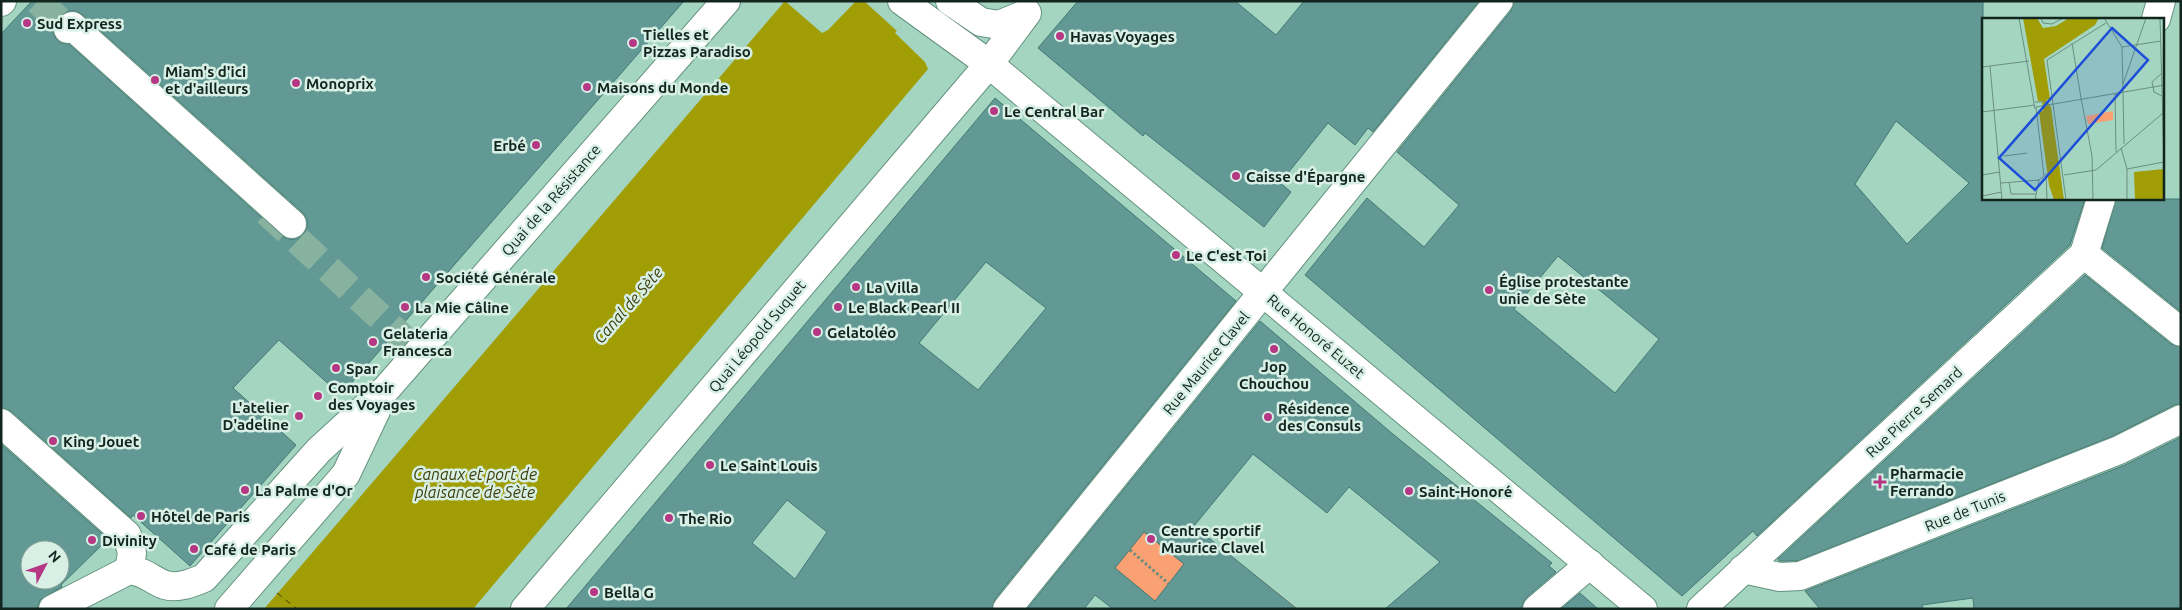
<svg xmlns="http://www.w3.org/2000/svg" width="2182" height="610" font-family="Ubuntu,sans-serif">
<rect width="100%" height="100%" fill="#a4d5c1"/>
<path fill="#f9a173" d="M1138,482l160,127h-184l-47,-38z"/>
<path fill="#a19d05" d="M785,1l37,32 6,-3 28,-29h66l-27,32 30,29 3,7 -455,540h-209z"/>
<path fill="#a4d5c1" d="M864,1h58l-25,30z"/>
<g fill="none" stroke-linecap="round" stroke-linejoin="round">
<path stroke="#3f3d08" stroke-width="1" stroke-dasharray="6 5" stroke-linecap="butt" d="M277,593l20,16"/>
</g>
<g fill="#639994" stroke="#437974" fill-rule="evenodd">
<path d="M32,1h652l-343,394 -62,-55 -46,48 63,57 -106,121 -57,-51 -2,3 -120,-107 -10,-3v-374zM69,11h7l6,3 220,198 5,7v8l-4,8 -6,4h-8l-7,-3 -213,-192 -8,-1 -5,-4 -4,-9 2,-8 5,-6z"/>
<path d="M1078,1h157l41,34 28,-34h175l-106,131 -5,-4 -13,17 -27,-22 -48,60 11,9 -27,35 -119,-94 -2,3 -105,-88z"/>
<path d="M1514,1h469v198h102l-15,46 -313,291 -4,-5 -71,65 -377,-321 62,-77 57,49 35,-42 -62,-53 114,-141zM1896,121l73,62 -62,61 -52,-60zM1558,256l101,83 -44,54 -101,-84z"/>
<path d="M995,98l241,203 -241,298 -3,10h-426zM986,262l60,46 -68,82 -59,-47zM787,500l40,32 -32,47 -43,-36z"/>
<path d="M2116,199h65v113l-79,-64z"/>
<path d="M2085,275l86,69 10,3v57l-7,1 -61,31 -316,125h-18l-1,-2z"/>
<path d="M1260,321l134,114 158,128 -3,3 7,6 -29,25 -4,6 -1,6h-137l55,-47 -91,-75 -22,26 -74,-59 -59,72 103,83h-184l-18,-14 -11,14h-57zM1144,532l40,32 -29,37 -40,-33z"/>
<path d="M2181,437v172h-207l-1,-11 -51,7 1,4h-103l-15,-18 320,-126z"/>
<path d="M1,444l107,95 -47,46 1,2 -22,13 -3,9h-36zM30,550h30v30h-30z"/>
<path d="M1580,593l18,16h-37z"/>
</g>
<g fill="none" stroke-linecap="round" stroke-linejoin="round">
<g stroke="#87b2a0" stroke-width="28" stroke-dasharray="28 14" stroke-linecap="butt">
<path d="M38,1l30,28"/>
<path d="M267,212l151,140"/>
</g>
<defs>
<g id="street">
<path d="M1,2l1,-1"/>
<path d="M68,29l4,-3 220,198"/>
<path d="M2084,254l97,78"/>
<path d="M1263,292l236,-291"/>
<path d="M1,423l126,112 5,18 -3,17"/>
<path d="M1743,569l37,8 20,-1 319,-126 62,-31"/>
<path d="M525,609l464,-545"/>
<path d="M1537,609l53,-45"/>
</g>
<g id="secondary">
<path d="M902,1l87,63 654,545"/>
<path d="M950,1l31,21 18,3 26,-11"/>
<path d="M2156,19l5,-18"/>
<path d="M989,64l38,-51"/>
<path d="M53,609l76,-39c18,2 22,10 36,15 13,4 27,-2 39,-7l115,-128 68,-62 339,-387"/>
<path d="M229,609l117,-135 35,-74"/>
<path d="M1007,609l256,-317"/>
<path d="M1701,609l383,-355 17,-55"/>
</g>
</defs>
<use href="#street" stroke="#649280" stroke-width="30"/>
<use href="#secondary" stroke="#649280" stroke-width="30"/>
<path stroke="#688d7e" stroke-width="3" stroke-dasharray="2.5 2.5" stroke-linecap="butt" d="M1130,550l39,34"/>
<use href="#street" stroke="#fff" stroke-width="28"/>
<use href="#secondary" stroke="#fff" stroke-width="28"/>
</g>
<g fill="#b63783" stroke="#d7efe5" stroke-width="2">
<circle cx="27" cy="23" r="5"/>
<circle cx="1060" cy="36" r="5"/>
<circle cx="633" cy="43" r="5"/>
<circle cx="155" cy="80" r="5"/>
<circle cx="296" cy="83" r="5"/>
<circle cx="587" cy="87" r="5"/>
<circle cx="994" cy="111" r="5"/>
<circle cx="536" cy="145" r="5"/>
<circle cx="1236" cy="176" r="5"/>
<circle cx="1176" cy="255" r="5"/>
<circle cx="426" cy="277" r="5"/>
<circle cx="856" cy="287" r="5"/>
<circle cx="1489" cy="290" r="5"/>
<circle cx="405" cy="307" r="5"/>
<circle cx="838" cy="307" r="5"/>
<circle cx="817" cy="332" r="5"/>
<circle cx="373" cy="342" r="5"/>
<circle cx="1274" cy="349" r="5"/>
<circle cx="336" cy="368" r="5"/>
<circle cx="318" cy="396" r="5"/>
<circle cx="299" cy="416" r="5"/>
<circle cx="1268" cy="417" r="5"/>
<circle cx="53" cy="441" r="5"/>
<circle cx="710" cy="465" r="5"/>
<path d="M1877.5 474.5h5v5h5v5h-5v5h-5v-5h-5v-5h5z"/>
<circle cx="245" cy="490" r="5"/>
<circle cx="1409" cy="491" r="5"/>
<circle cx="141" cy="516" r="5"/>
<circle cx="669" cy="518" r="5"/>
<circle cx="1151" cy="539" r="5"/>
<circle cx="92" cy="540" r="5"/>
<circle cx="194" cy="549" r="5"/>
<circle cx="594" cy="592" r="5"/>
</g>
<g text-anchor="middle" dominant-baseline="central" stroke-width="5" stroke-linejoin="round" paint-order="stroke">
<g font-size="15" font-weight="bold" fill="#12251e" stroke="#d7efe5" text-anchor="start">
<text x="37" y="23">Sud Express</text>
<text x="643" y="34">Tielles et<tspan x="643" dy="17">Pizzas Paradiso</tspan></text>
<text x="1070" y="36">Havas Voyages</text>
<text x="165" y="71">Miam's d'ici<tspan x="165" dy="17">et d'ailleurs</tspan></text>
<text x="306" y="83">Monoprix</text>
<text x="597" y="87">Maisons du Monde</text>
<text x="1004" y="111">Le Central Bar</text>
<text x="526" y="145" text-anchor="end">Erbé</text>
<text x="1246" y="176">Caisse d'Épargne</text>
<text x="1186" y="255">Le C'est Toi</text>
<text x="436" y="277">Société Générale</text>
<text x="1499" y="281">Église protestante<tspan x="1499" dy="17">unie de Sète</tspan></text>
<text x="866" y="287">La Villa</text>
<text x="415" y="307">La Mie Câline</text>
<text x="848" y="307">Le Black Pearl II</text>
<text x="827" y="332">Gelatoléo</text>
<text x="383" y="333">Gelateria<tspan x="383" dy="17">Francesca</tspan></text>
<text x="1274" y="366" text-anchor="middle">Jop<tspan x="1274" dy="17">Chouchou</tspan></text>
<text x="346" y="368">Spar</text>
<text x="328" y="387">Comptoir<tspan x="328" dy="17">des Voyages</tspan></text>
<text x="289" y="407" text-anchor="end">L'atelier<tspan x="289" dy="17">D'adeline</tspan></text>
<text x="1278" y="408">Résidence<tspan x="1278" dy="17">des Consuls</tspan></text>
<text x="63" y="441">King Jouet</text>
<text x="720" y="465">Le Saint Louis</text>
<text x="1890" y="473">Pharmacie<tspan x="1890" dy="17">Ferrando</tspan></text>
<text x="255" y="490">La Palme d'Or</text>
<text x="1419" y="491">Saint-Honoré</text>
<text x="151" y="516">Hôtel de Paris</text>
<text x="679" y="518">The Rio</text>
<text x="1161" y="530">Centre sportif<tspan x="1161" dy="17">Maurice Clavel</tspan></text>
<text x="102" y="540">Divinity</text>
<text x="204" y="549">Café de Paris</text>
<text x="604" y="592">Bella G</text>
</g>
<g font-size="15" fill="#12251e" stroke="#d7efe5">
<text transform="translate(551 200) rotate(-49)">Quai de la Résistance</text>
<text transform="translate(757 336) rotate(-50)">Quai Léopold Suquet</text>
<text transform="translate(1316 336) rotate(40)">Rue Honoré Euzet</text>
<text transform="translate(1206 363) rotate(-51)">Rue Maurice Clavel</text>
<text transform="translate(1914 412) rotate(-43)">Rue Pierre Semard</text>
<text transform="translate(1965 511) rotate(-22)">Rue de Tunis</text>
</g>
<g font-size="16" font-style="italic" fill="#3f3d08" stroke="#d7efe5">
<text transform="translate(628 305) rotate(-49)">Canal de Sète</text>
<text x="475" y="474">Canaux et port de<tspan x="475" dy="18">plaisance de Sète</tspan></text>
</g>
</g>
<g transform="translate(1982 18)">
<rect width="182" height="182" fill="#a4d5c1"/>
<path d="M131,93v9l-25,4 -2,-8z" fill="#f9a173"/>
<path d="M41,0h14l6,10 13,-2 13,-8h30l-4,7 -51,34 6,40 -4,1 5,7 13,93h-10l-5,-15 -10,-73 4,-1 -1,-10h-4zM182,151v31h-29l-1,-28z" fill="#a19d05"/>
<path fill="none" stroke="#a19d05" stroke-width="2.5" d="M66,155h5l3,8 2,19"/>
<path fill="none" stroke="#6a8f80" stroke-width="1" d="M37,0l16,91M59,0l2,5 9,1 11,-6M122,0l18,29 1,45M90,25l9,55M140,29l39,-6M8,48l12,134M0,49l47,-6M180,55l-10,9 2,10 8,4M141,66l23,-66M141,74l1,52M133,75l1,59M99,80l11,58 1,44M53,84h11l7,-4M0,94l53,-7M139,130l6,21M22,138l23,-3M64,155l1,27M0,157l18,-3M82,157l32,-5 67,-57M27,164l2,12h25M19,165l38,-3M0,178l20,-4M53,182l4,-20 5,-4 -8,-69 129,-22M84,182l-19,-140 59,-37M145,182v-31l37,-7 -4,-144"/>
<path fill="#1d4ed8" fill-opacity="0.15" stroke="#1d4ed8" stroke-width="2.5" d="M130,10l36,32 -113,130 -36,-32z"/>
<rect width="182" height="182" fill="none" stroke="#12251e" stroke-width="2.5"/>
</g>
<rect width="2182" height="610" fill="none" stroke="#12251e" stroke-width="5"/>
<g transform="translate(45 565) rotate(49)"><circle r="24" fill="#d7efe5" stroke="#889e95"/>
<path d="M0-4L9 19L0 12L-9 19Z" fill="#b63783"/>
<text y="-8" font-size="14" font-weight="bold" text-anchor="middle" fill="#12251e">N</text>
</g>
</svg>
